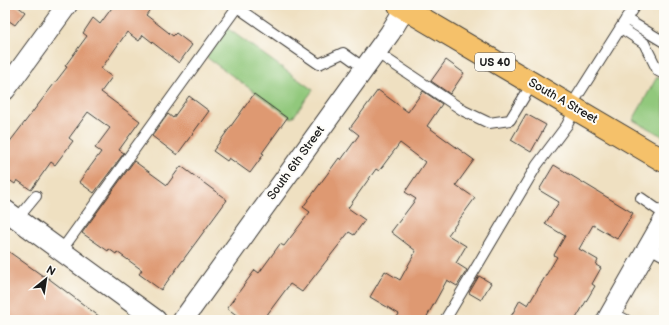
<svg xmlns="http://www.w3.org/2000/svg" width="669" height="325" font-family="'Balsamiq Sans',sans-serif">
<rect width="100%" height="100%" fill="#fdfcf7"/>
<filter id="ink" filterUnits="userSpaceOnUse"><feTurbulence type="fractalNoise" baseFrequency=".025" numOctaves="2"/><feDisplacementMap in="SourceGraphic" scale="8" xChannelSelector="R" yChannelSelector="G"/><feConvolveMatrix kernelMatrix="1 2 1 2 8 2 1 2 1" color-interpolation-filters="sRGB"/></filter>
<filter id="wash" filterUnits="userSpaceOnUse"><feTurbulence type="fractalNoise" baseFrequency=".012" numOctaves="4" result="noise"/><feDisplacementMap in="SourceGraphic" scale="16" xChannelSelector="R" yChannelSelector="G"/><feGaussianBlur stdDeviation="0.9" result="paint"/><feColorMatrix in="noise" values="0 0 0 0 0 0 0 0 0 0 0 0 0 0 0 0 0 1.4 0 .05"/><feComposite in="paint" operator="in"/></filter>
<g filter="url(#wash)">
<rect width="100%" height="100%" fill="#efe0c1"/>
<g fill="#91c87b" stroke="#56724c">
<path d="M227,28l86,62 -19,26 -3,2 -85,-61z"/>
<path d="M657,77l7,4v56l-31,-17z"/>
</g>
<g id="blocks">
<g fill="#de9972">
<path d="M5,5h11l9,7 -10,13 -10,-7z"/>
<path d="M114,5h39l-7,10 27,21 3,-3 16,12 -13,18 -36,-28 -4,6 -12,-9 -26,37 11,8 -11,15 39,29 -21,29 5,3 -30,40 -15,-11 22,-30 -6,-4 15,-20 -22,-16 -19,26 4,3 -18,24 -4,-3 -20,28 -14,-10 -2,4 -10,-7v-29l62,-81 -2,-1 22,-30 -4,-3 10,-15 7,6z"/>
<path d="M446,60l18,13 -14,21 -19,-13z"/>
<path d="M378,90l30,22 15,-21 19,13 -15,22 47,34 -18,25 19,13 -27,37 18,11 -10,17 11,7 -10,16 -10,-6 -22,40h-30l4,-6 -29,-17 15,-26 15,9 16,-29 -25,-19 25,-33 -11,-7 20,-30 -25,-19 -21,28 -3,-2 -28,39 17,12 -11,15 -5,-3 -47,60 -12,-8 -27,36h-20l-16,-12 28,-38 4,3 21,-29 4,2 26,-34 -7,-5 36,-49 2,2 18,-25 -9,-7z"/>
<path d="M254,94l33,24 -25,35 2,1 -14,19 -21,-15 -2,3 -14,-10z"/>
<path d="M189,96l20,15 -32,44 -25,-19 16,-22 5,4z"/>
<path d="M526,114l20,11 -15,27 -20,-12z"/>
<path d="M134,161l33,24 14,-19 46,34 -66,90 -22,-16 3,-4 -25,-18 -1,2 -7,-5 -1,2 -26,-18z"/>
<path d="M554,165l79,48 -16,26 -24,-14 -14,24 19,11 -2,5 5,3 -9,16 3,2 -20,34h-66l11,-20 8,5 29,-48 -3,-2 11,-19 -20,-12 14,-22 -20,-12z"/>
<path d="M5,249l38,27 1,-1 60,45h-99z"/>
<path d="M479,276l12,7 -10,17 -12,-7z"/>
</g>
</g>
</g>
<g filter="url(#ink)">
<use href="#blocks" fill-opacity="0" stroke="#3c3935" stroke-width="1"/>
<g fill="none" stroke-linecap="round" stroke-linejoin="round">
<defs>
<g id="lane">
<path d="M626,19l38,23"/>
<path d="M621,28l23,15 14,28 6,3"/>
<path d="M376,52l88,59 25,12 21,-3 22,-36"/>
<path d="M571,106l64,-101"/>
<path d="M641,198l23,16"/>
<path d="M17,219l19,-23"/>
<path d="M648,247l16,9"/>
<path d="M61,251l176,-244 82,57 24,-11 21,15"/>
<path d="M611,312l15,8"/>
<path d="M445,320l92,-155 30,-40 8,-16"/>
</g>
<g id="street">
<path d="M5,90l62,-85"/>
<path d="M5,210l151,110"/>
<path d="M183,320l207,-287 17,-28"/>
<path d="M607,320l57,-100"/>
</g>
<path id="primary" d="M399,5l265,156"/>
</defs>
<use href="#lane" stroke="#3c3935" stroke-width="12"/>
<use href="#street" stroke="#3c3935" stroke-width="22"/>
<use href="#primary" stroke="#3c3935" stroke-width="24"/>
<use href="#lane" stroke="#fff" stroke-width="10"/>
<use href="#street" stroke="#fff" stroke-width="20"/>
<use href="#primary" stroke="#f5c16b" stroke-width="22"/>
</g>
</g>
<g text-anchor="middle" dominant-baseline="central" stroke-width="4" stroke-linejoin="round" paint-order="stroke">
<rect fill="#fdfcf7" stroke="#605f5e" stroke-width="1" x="475" y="53" width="40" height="18" rx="3"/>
<g font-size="11" font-weight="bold" fill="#1c1c1c">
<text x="495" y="62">US 40</text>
</g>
<g font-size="12" fill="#1c1c1c" stroke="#fdfcf7">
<text transform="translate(563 101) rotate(30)">South A Street</text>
<text transform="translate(296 163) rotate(-54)">South 6th Street</text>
</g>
</g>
<rect width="669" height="325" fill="none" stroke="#fdfcf7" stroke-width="20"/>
<g transform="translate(46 279) rotate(30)" stroke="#fdfcf7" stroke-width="3" paint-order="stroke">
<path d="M0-3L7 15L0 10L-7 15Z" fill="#1c1c1c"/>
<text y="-6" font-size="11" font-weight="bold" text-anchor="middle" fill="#1c1c1c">N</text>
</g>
</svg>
